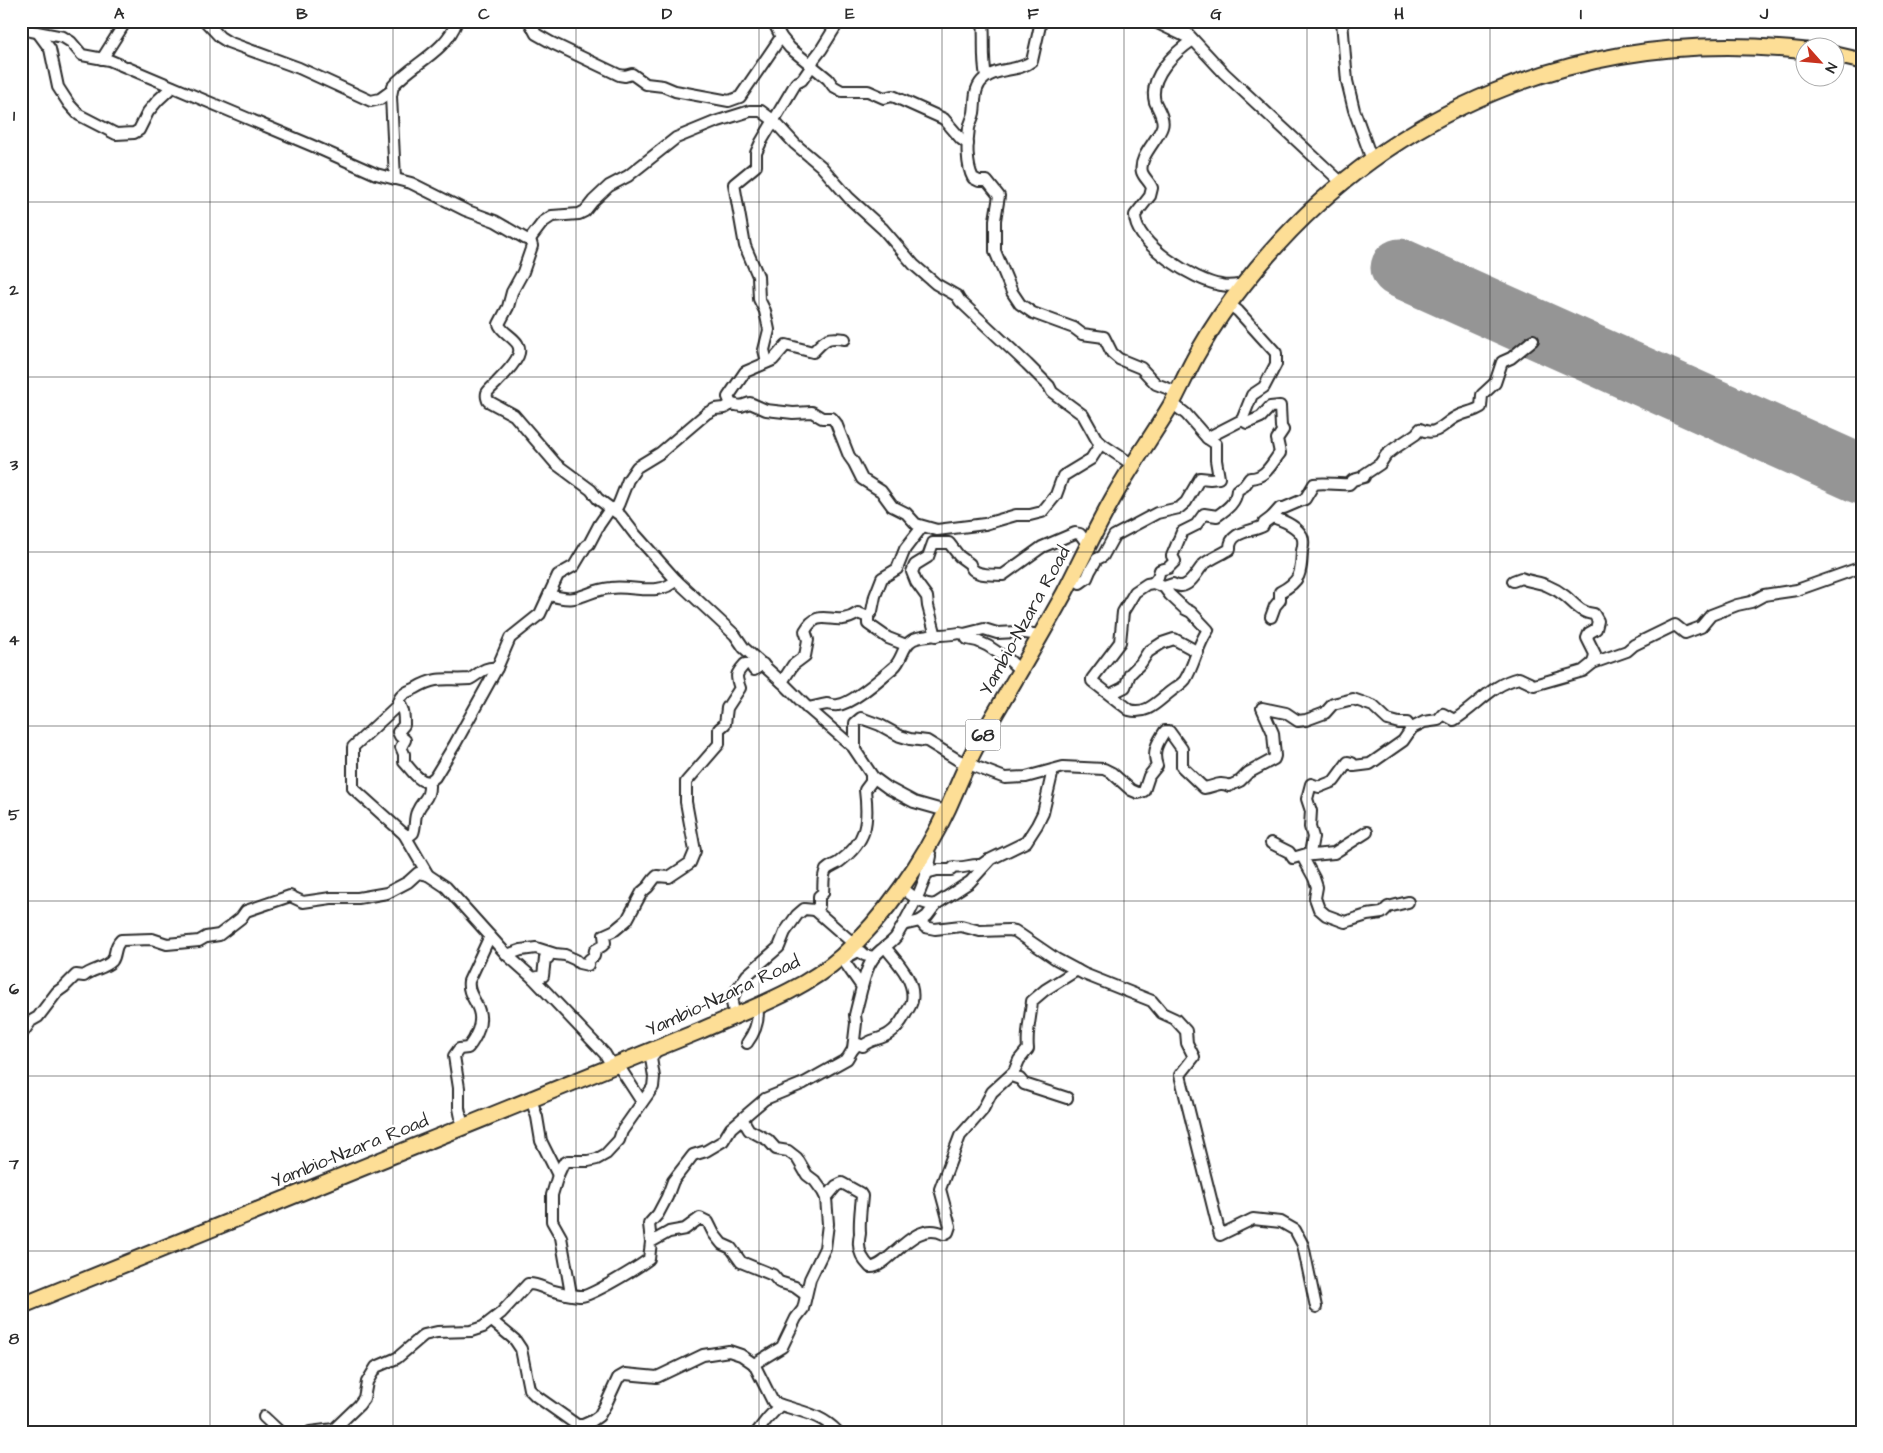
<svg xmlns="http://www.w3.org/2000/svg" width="1883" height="1453" font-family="'Architects Daughter',sans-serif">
<rect width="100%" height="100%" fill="#fff"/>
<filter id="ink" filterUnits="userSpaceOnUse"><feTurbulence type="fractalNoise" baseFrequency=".02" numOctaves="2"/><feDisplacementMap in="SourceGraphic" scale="10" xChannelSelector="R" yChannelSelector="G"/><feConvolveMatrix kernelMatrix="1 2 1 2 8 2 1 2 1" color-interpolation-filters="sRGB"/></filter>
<g filter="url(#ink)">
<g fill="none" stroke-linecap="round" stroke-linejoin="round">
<path stroke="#959595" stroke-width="59" d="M1400,268l462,207"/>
<defs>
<g id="minor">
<path d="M205,21l15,16 8,5 71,26 72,33 9,-2 11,-8"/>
<path d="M529,21l7,13 16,9 67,32 6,1 7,-2 14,10 17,2 12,5 54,10 11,-4 41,-60"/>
<path d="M773,21l8,16 9,11 38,31 5,7 9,5h26l16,7 8,-2 3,1 49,22 17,20 7,5"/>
<path d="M983,21c2,19 -1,36 3,55"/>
<path d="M1041,21l-9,40c-13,11 -34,6 -47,17 -12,9 -9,22 -11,35 -1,5 -4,10 -5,15 -2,14 -3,37 4,50l6,3h8l12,15 -4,24v31l17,41 8,12 13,9 41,15 8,6 22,3 8,16 7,6 22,9 15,16 21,8"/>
<path d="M1153,21l40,19c-18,12 -45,37 -38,62 3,7 10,17 7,25 -4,13 -24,30 -20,45 2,6 8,10 10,16l-2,8 -15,19c-1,29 60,66 86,70 8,2 16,0 23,-1"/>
<path d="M1176,21l48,52 118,110"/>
<path d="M1342,21l5,60 7,29 18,50"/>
<path d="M21,29l42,8 8,5 11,13 27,5 204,86 63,28 35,9 54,27 30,11 31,18h4l13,-17 9,-6 27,-2 6,-3 8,-10 16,-15 19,-10 48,-38 39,-16 35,-11h11l12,9 22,24 26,22 28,32 34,31 31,36 22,19 21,12 3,5 67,63 22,22 3,6 31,23 14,25 6,5 30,20"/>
<path d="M39,34l11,15 8,38 11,17 10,11 37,19 18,-1 5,-3 9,-18 10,-12 14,-13"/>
<path d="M102,59l24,-38"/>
<path d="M395,179l-4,-83 2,-10c20,-23 53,-34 64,-65"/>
<path d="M530,239l2,7 -9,26 -11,20 -4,15 -9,17c3,11 26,16 19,32 -4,9 -14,19 -20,25 -3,4 -9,8 -11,12 -1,4 0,4 1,8l26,14 42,49 35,26 7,9 23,17 13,17 42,47 59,55 9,13 39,35 25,25 45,39 20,30 15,11 26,14 32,9"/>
<path d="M767,362l-3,-12 5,-20 -4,-19 -6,-12 -1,-23 -13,-30 -11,-62 22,-18v-13l5,-11 35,-59 6,-3 7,-10 5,-11 7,-9 18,-29"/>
<path d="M1172,403l14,11 21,24 35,-18 10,-25 12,-8 12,-23v-11l-38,-42 -9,-7"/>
<path d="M731,404l-3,-7 17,-25 28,-12 13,-15 27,7c12,-12 13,-16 32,-13"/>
<path d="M1072,577l8,6 7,-5 3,-7 7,-12 6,-3 11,-20 43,-23 22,-5 7,-6 14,-24 10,1 9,-1 -3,-18v-16l-9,-6"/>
<path d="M1513,581l8,-3c9,4 19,4 27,8 5,2 12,6 17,10 10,8 15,17 29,18l4,7 -2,8 -7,4 -2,5 8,16 -2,9"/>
<path d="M1153,583l5,-6 2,-7 8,-2 7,-7 -3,-5 10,-24 14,-7 8,-11 13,2c10,-7 19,-13 20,-26l7,-4 6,-8c16,0 21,-14 30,-25l-3,-14 6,-9 -2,-3 -1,-21 -10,1 -9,10 -14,6 -5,-3"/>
<path d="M1164,587l6,8 15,14 6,3 17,18c-11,15 -13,34 -23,50 -4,5 -10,8 -15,12 -13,10 -23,23 -41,18l-37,-29v-2l28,-37 3,-30 12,-20 12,-8 6,-1 11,4 9,-3c16,9 24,-14 31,-20 8,-6 18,-10 26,-15 -1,-18 22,-17 33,-23l1,-3 8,-6 8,-9h4l21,-9 9,-15c12,-2 23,1 35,0l4,-4 11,-3 1,-3 15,-10 6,-9 9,-7 21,-14 4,-5c17,9 24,-7 38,-13 8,-4 15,-4 23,-9l1,-12 13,-12 7,-21 9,-4 22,-18"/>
<path d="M550,595c31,10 35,-5 61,-7 21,-3 49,9 65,-8"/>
<path d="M868,617l4,-6 3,-15 7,-18 15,-9 8,-20 17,-22"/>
<path d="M1271,617l4,-11 5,-6v-8c21,-11 21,-19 22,-41 1,-4 2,-11 0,-15 -6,-11 -20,-16 -30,-19"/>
<path d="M964,634l20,-5 13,4 20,-1 24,3"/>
<path d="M936,636l-8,-30 -1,-9 -11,-15 -4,-10 3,-7 13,-8 5,-14h16l10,13 11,8c2,13 23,10 33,11l39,-28 33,-14 5,1 9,12"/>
<path d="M782,682l11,-17 12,-9 3,-16 -3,-9c15,-27 29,-1 53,-18l10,4v7l20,14 18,7"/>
<path d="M1113,696l2,-4 10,-5 5,-13 11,-11 7,-11 14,-9 12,-4 24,13"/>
<path d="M399,704l-46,43v41l51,46 24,41 18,12 61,68 26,23 72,76 7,12"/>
<path d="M808,708c6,-1 12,-3 19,-4 3,0 7,2 11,1 16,-2 44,-28 56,-38 9,-8 8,-22 20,-28 13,-5 31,-3 45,-6l5,1 3,5 10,2 11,5 21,14 12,11"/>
<path d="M855,749v-26l6,-5 19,7 20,11 10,3 17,2 31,19 47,18 21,-1 37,-10 41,2 8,4 19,17 7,3 6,-2 5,-15 8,-10c-5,-14 0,-23 8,-35h4l13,18v18l22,21c10,-1 15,-7 25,-2l11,-5 8,-8 26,-14 1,-3 -2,-23 -11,-25 24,5 12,8 8,-1 19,-7 8,-9 20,-5 20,7 15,14 11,3h8l4,6"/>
<path d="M429,782c-11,0 -18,-13 -25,-20v-8l-3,-7 4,-7 -5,-4 -2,-4 6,-7c0,-9 0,-16 -6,-23 3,-9 10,-10 18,-14 22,-13 31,-7 54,-9 9,-5 15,-13 27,-11"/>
<path d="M1367,832l-33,21 -32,3 12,22 3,9 -2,11 4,11 7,6 19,7 22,-7 15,-2 6,-6 20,-5"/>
<path d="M404,834l5,2 4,-3c3,-7 1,-15 4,-21 6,-14 13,-12 12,-30l6,-5 20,-33 42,-76 13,-30 30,-24 18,-39 16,-9 12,-20 3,-2 10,-19 11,-16 7,-2 2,-4 9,-23 9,-13 23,-14 47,-40 8,-4 10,-1 6,-4 10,2 9,-3 16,7 27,3 19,-1 10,6h10l4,5 13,33 5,7 8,16 19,12 11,15 14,7 10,11 21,6 48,-6 31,-9h14l12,-3 14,-17 7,-19 28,-17 9,-14h3"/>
<path d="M1271,843l18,9 4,6 17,-5 3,-16 -3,-10 1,-16 -4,-12 4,-15 8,3 15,-6 14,-19 4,1 2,3 16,-2 33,-23 9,-13 12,-6 14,-2 5,-6 11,6c23,-14 38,-36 65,-42l15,7 49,-14 10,-8 34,-12 7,-6 41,-20 10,8 16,-6 10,-12 26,-10 14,-3 13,-7 33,-5 65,-23"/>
<path d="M926,873l11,-3h14l3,-3c10,2 16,-3 27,-2l7,-5"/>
<path d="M901,888c12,6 20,19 35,16"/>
<path d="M815,910l39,34"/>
<path d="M920,921l5,6 10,2 26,-3 19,5 29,-1 6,1 41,28 28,15 68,27 10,12 13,6 11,12 1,12 7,14 -14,18 40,160 33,-16 28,3 14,8 8,15 13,62"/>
<path d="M903,925l17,-4 7,-5 9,-12 34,-22 21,-23 35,-17 11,-17 6,-12 10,-43"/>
<path d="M507,955l14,-5 15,-2 19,6 10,1 11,5 3,3 9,2 1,-5 5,-4 1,-6 7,-4 3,-3 -1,-8 11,-5 12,-10 15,-28 6,-5 6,-8 3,-3 12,1 21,-14 5,-12 -9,-49v-20l33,-38v-15l6,-5 2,-16 13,-20c-5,-13 -4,-14 5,-24h5l4,6 9,-6"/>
<path d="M845,958l11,-6h5l3,3 9,2"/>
<path d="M533,978l10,-2 2,-18h3l2,-5"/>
<path d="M862,987c4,-15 7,-27 19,-37 5,-4 11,-8 15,-13 13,-22 31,-55 35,-81l-5,-8"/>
<path d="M735,1016l-3,-13 2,-9 13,-19 32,-28 6,-15 12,-17 7,-6 11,1 4,-4v-10l4,-3c1,-7 -1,-16 3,-23 4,-4 9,-5 13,-8 28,-21 30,-39 26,-72l6,-8v-7"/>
<path d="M21,1035l10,-14 7,-4 19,-25 7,-5 12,-12 8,1c8,-7 20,-7 28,-15 5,-7 1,-13 9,-21l31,-1 15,5 32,-3 7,-4 13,-2 22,-17 5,-7 44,-15 13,6 28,-4h27l29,-5 21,-11 10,-9 10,2"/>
<path d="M747,1043c8,-11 13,-23 10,-37"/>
<path d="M853,1049l5,-5 5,2c7,-7 18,-6 27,-13 6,-4 11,-11 15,-18 2,-4 6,-9 7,-14 4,-21 -16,-40 -27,-54"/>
<path d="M618,1065l24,37"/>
<path d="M1011,1076l9,3 4,5 43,14"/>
<path d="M531,1099l6,18 4,24 17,34"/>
<path d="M460,1128l1,-10 -2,-10v-20l-5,-32 5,-7 9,-1c8,-10 15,-25 11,-37 -3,-11 -12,-18 -10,-30l21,-45"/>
<path d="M826,1198l10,-12 6,-3 18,10 2,3c-1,13 -3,24 -2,37 0,2 -1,5 -1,8 -1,10 4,19 11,26 19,2 43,-49 74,-33l4,-2 2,-6 -10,-37 20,-53 22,-25 10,-19 22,-20 5,-12 9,-11c-2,-17 3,-32 4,-48l13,-11 32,-20"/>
<path d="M651,1242l-2,-18 9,-10 9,-17 6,-16 20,-26 13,-4 17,-10 8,-13 34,-29 39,-16 43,-24 6,-10 3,-26 -1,-8 7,-28 -21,-30"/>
<path d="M571,1294l-10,-57 -9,-16v-26l6,-20 5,-11 5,-3h20l9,-2 9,-5 13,-14 3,-9 31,-44 1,-10 -3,-19 7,-9"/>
<path d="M492,1321l23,19 6,9 8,40 7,7 41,29h6l9,-4 7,-5 7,-12 12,-26 7,-4 32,3 46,-22 26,-4 12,4 13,9 28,-17 14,-29 7,-9 7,-30 15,-31 3,-24 -2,-26 -3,-6 -8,-11 -8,-6 -10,-17 -9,-7 -12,-2 -8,-9 -19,-10 -6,-10"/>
<path d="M754,1364l19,38c25,10 46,10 65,30"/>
<path d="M264,1417l16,15"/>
<path d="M310,1432l24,-3 25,-24 5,-7 3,-16 9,-15 21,-9 27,-23 13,-3 34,-1 12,-4 18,-14 27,-29c8,-1 15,4 22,6 8,2 23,6 31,6 9,1 59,-30 68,-37l2,-17 18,-10 16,-3 15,-11 8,4 6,12 8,10 9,4 10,14 32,13 6,7 16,5 11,8"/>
<path d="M757,1432l10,-13 13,-14"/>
</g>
<g id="primary">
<path d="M1836,55l26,6"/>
<path d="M21,1306l681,-276c47,-21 101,-39 140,-74 42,-38 82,-96 106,-148 10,-22 18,-44 30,-65 29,-50 59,-100 87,-151 16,-31 30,-62 47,-92 18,-33 40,-63 59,-95 10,-18 18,-38 29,-56 13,-23 28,-45 45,-66 137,-175 340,-257 561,-232"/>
</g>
</defs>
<use href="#minor" stroke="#2b2b2b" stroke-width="14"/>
<use href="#primary" stroke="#2b2b2b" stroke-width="19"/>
<use href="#minor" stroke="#fff" stroke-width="10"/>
<use href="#primary" stroke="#fdde96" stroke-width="15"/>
</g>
</g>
<path fill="none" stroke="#2b2b2b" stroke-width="1" stroke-opacity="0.55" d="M210,21v1411M393,21v1411M576,21v1411M759,21v1411M942,21v1411M1124,21v1411M1307,21v1411M1490,21v1411M1673,21v1411M21,202h1841M21,377h1841M21,552h1841M21,726h1841M21,901h1841M21,1076h1841M21,1251h1841"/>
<g text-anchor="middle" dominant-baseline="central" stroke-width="5" stroke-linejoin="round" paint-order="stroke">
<rect fill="#fff" stroke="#6b6b6b" stroke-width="1" x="965.5" y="719.5" width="35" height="31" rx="4"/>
<g font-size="18" font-weight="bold" fill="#2b2b2b">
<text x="983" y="735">68</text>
</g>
<g font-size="19" fill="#2b2b2b" stroke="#fff">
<text transform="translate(1025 621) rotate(-61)">Yambio-Nzara Road</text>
<text transform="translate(723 996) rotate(-25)">Yambio-Nzara Road</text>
<text transform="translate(350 1151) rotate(-22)">Yambio-Nzara Road</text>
</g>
</g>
<rect width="1883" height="1453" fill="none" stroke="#fff" stroke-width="55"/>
<g transform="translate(1820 62) rotate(117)"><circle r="24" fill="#ffffff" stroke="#aaaaaa"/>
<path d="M0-4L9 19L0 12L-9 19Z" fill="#c8321e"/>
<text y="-8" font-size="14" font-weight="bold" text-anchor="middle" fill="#2b2b2b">N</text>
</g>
<rect x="28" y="28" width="1828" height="1398" fill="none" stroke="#2b2b2b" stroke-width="2"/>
<g font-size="16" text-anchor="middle" font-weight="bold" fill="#2b2b2b">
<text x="119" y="19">A</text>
<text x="302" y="19">B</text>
<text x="484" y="19">C</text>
<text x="667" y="19">D</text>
<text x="850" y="19">E</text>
<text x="1033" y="19">F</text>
<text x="1216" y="19">G</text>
<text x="1399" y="19">H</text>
<text x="1581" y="19">I</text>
<text x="1764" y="19">J</text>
<text x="14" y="121">1</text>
<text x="14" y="295">2</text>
<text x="14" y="470">3</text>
<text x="14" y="645">4</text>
<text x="14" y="820">5</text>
<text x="14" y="994">6</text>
<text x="14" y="1169">7</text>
<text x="14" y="1344">8</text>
</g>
</svg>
